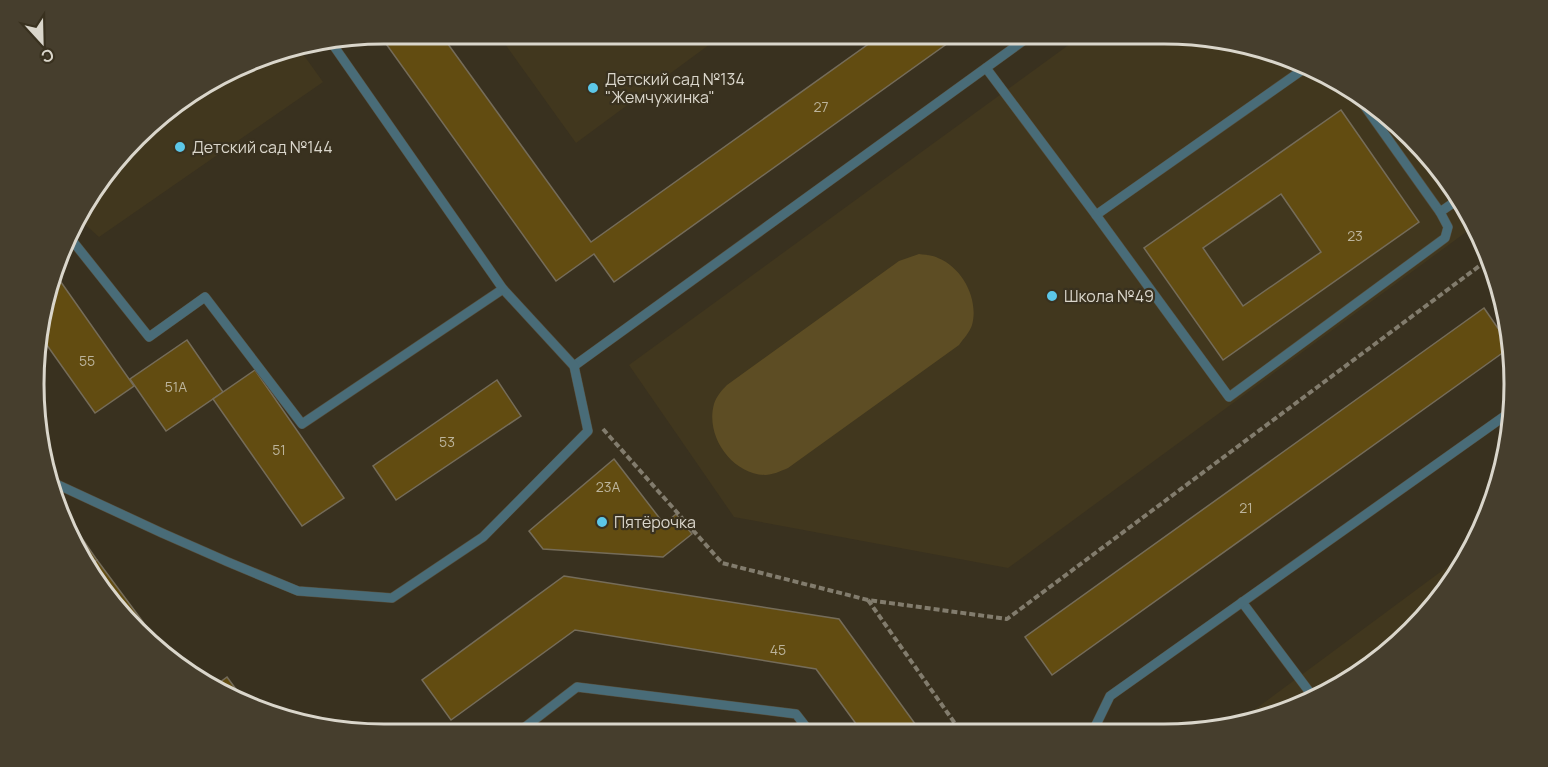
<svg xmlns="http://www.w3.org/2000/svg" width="1548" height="767" font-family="Manrope,sans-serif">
<rect width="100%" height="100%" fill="#39311f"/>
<g fill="#41371e">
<path d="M497,33h228l-149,110z"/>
<path d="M1085,33h80l134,27 114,76 60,91 -465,341 -274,-51 -105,-152z"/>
<path d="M298,47l25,35 -224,155 -20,-18 13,-30 78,-83 101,-54z"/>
<path d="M1470,550l-28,47 -64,65 -79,45 -65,18z"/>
</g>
<path fill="#5d4d24" d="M919,254c6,1 14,1 19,4 25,10 41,42 34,67 -2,7 -9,14 -13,20l-171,123c-7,3 -16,7 -23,7 -33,-1 -60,-39 -51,-71 2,-7 8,-14 13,-19l172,-124z"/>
<g fill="#624c11" stroke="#756c59" stroke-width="1.5" fill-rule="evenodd">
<path d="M384,33h56l151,209 293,-209h78l-348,249 -20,-28 -38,27 -177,-247z"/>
<path d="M1341,110l78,112 -196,138 -79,-112zM1281,194l40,58 -78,54 -40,-58z"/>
<path d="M56,275l78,111 -39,27 -56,-79 1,-19z"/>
<path d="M1484,308l20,29 1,-2 3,14 -456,326 -27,-38z"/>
<path d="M187,340l36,52 -57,39 -36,-52z"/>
<path d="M255,370l89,128 -42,28 -89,-127z"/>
<path d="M497,380l24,36 -125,84 -23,-34z"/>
<path d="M614,459l50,65 12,-10 16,20 -29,23 -120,-8 -14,-18z"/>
<path d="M68,518l29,42 -8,5 -20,-26 -5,-18z"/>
<path d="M97,560l72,97 -17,-10 -63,-82z"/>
<path d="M564,576l275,43 82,113h-59l-46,-63 -241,-39 -124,90 -29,-40z"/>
<path d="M227,677l22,30 -34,-21z"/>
</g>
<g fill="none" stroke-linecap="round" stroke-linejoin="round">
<defs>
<g id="service">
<path d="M986,68l110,147 212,-149"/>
<path d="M1361,101l79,111 16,-11"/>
<path d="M1096,215l133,182 216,-159 3,-11 -8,-15"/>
<path d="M71,239l78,98 56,-40 97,127 201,-135"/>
<path d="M574,366l460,-333"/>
<path d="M52,482l110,51 66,29 70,29 94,7 91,-61 105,-106 -14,-65 -71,-77 -172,-247"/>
<path d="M1242,602l72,96"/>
<path d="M1336,686l62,-44"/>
<path d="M1093,731l17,-35 396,-281 2,3"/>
<path d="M516,734l61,-47 219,27 14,18"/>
</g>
</defs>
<use href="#service" stroke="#564f3e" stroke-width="10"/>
<g stroke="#827c6d" stroke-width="4" stroke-dasharray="6 3" stroke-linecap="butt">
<path d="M603,429l119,134 146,37 139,19 483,-361"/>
<path d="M868,600l93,132"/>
</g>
<use href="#service" stroke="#496c78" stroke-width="9"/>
</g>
<g fill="#5cc7e8" stroke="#39311f" stroke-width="2">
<circle cx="593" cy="88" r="6"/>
<circle cx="180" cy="147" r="6"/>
<circle cx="1052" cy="296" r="6"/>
<circle cx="602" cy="522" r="6"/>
</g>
<g text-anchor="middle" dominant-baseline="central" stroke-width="4.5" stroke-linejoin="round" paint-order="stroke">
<g font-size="14" fill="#bcb49c">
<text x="821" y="106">27</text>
<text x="1355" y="235">23</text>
<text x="87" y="360">55</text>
<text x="176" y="386">51А</text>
<text x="447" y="441">53</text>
<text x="279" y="449">51</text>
<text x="608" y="486">23А</text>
<text x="1246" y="507">21</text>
<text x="778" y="649">45</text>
</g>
<g font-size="16" fill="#dad6cb" stroke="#39311f" text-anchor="start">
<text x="605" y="79">Детский сад №134<tspan x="605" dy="18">"Жемчужинка"</tspan></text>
<text x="192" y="147">Детский сад №144</text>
<text x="1064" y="296">Школа №49</text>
<text x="614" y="522">Пятёрочка</text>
</g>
</g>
<path d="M0 0H1548V767H0ZM384 44H1164A340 340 0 0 1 1504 384V384A340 340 0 0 1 1164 724H384A340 340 0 0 1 44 384V384A340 340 0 0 1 384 44Z" fill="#463e2d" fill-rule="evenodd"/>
<path fill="none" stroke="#dad6cb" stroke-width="3" d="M384 44H1164A340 340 0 0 1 1504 384V384A340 340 0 0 1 1164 724H384A340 340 0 0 1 44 384V384A340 340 0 0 1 384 44Z"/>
<g transform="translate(42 42) rotate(158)" stroke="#39311f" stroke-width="4.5" paint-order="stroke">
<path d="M0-4.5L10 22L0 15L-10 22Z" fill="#dad6cb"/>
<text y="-9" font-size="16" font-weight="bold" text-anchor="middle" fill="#dad6cb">С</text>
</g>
</svg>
